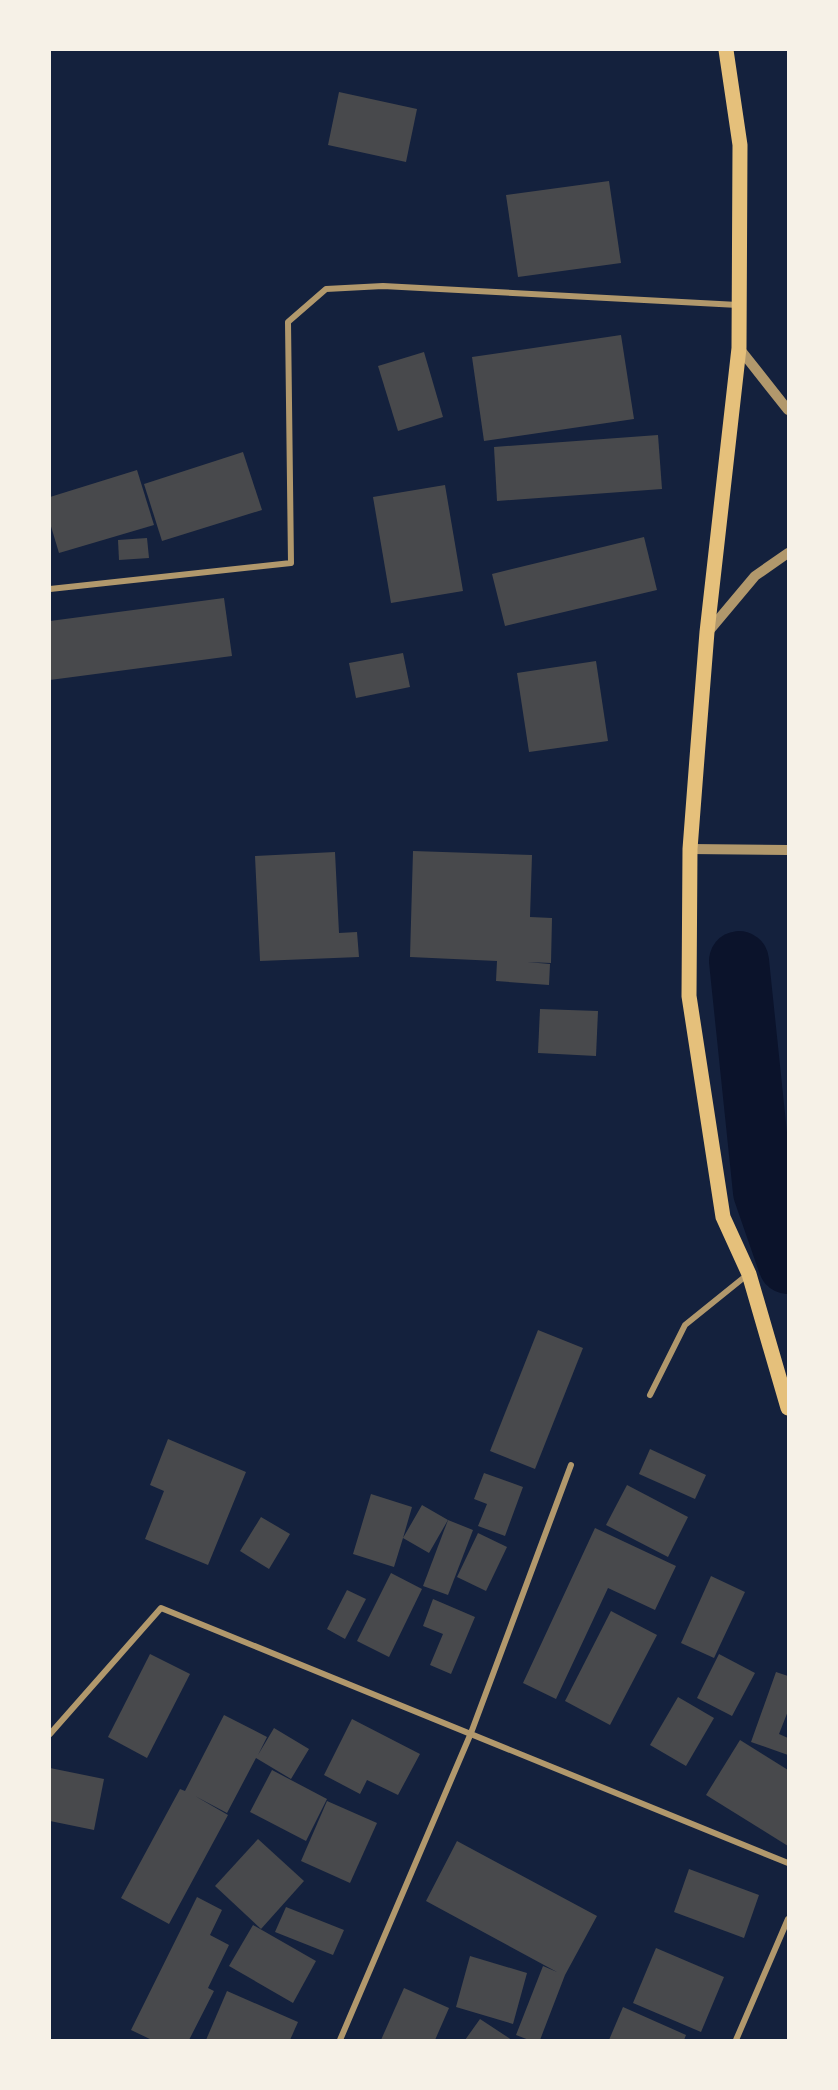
<svg xmlns="http://www.w3.org/2000/svg" width="838" height="2090" font-family="'Fira Sans Condensed',sans-serif">
<rect width="100%" height="100%" fill="#14213d"/>
<g fill="none" stroke-linecap="round" stroke-linejoin="round">
<path stroke="#0b132b" stroke-width="60" d="M739,961l24,231 25,72"/>
</g>
<g fill="#48494c">
<path d="M339,92l78,17 -11,53 -78,-17z"/>
<path d="M609,181l12,82 -103,14 -12,-82z"/>
<path d="M621,335l13,84 -150,22 -12,-84z"/>
<path d="M424,352l19,65 -45,14 -20,-65z"/>
<path d="M658,435l4,54 -165,12 -3,-54z"/>
<path d="M243,452l19,58 -100,31 -18,-57z"/>
<path d="M137,470l17,55 -95,28 -9,-30v-26z"/>
<path d="M445,485l18,106 -72,12 -18,-106z"/>
<path d="M644,537l13,53 -152,36 -13,-52z"/>
<path d="M147,538l2,20 -30,2 -1,-20z"/>
<path d="M224,598l8,58 -182,24v-59z"/>
<path d="M403,653l7,34 -54,11 -7,-35z"/>
<path d="M596,661l12,80 -79,11 -12,-79z"/>
<path d="M413,851l119,4 -2,62 22,1 -1,45 -24,-1 23,2 -1,21 -53,-4 1,-20 -87,-4z"/>
<path d="M335,852l4,81 18,-1 2,25 -99,4 -5,-105z"/>
<path d="M540,1009l58,2 -2,45 -58,-3z"/>
<path d="M538,1330l45,18 -48,121 -45,-18z"/>
<path d="M168,1439l78,33 -38,93 -63,-26 19,-48 -14,-6z"/>
<path d="M650,1449l56,26 -11,24 -56,-25z"/>
<path d="M484,1473l39,14 -18,49 -27,-10 9,-22 -13,-5z"/>
<path d="M627,1485l61,32 -20,40 -62,-32z"/>
<path d="M371,1494l41,13 -9,31 19,-33 26,15 -19,33 -26,-15 -9,29 -41,-13z"/>
<path d="M261,1517l29,17 -21,35 -29,-18z"/>
<path d="M448,1520l25,10 -25,65 -25,-9z"/>
<path d="M595,1528l81,38 -21,44 -47,-22 -52,111 -33,-16z"/>
<path d="M478,1533l29,14 -21,44 -29,-14z"/>
<path d="M391,1573l31,16 -33,68 -32,-16z"/>
<path d="M711,1576l34,16 -31,66 -33,-15z"/>
<path d="M347,1590l19,9 -21,40 -18,-10z"/>
<path d="M433,1599l42,18 -24,57 -21,-9 13,-31 -20,-8z"/>
<path d="M611,1611l46,24 -47,90 -45,-24z"/>
<path d="M150,1654l40,20 -43,84 -39,-21z"/>
<path d="M719,1654l36,19 -23,43 -35,-18z"/>
<path d="M776,1672l12,4v35l-9,23 9,4v17l-37,-13z"/>
<path d="M678,1697l36,21 -28,48 -36,-21z"/>
<path d="M224,1715l43,22 -9,18 16,-27 35,21 -18,30 -35,-21 -29,55 -32,-17 33,19 -59,109 -48,-26 59,-109 5,2z"/>
<path d="M352,1719l68,35 -22,41 -31,-15 -7,14 -36,-19z"/>
<path d="M740,1740l48,30v76l-82,-51z"/>
<path d="M50,1768l54,11 -10,51 -44,-9z"/>
<path d="M272,1770l55,29 -21,42 -56,-29z"/>
<path d="M327,1801l50,22 -27,60 -49,-22z"/>
<path d="M258,1839l46,42 -43,48 -46,-43z"/>
<path d="M457,1841l140,75 -32,59 -25,65h-11l-13,-5 27,-69 14,6 -131,-71z"/>
<path d="M689,1869l70,26 -15,43 -70,-26z"/>
<path d="M197,1897l25,13 -12,25 19,10 -21,43 6,3 -25,49h-37l-21,-10z"/>
<path d="M286,1907l58,23 -11,25 -58,-23z"/>
<path d="M253,1925l63,36 -23,42 -64,-37z"/>
<path d="M656,1948l68,29 -23,55 -68,-29z"/>
<path d="M470,1956l57,17 -14,51 -57,-17z"/>
<path d="M404,1988l45,20 -14,32h-54z"/>
<path d="M227,1991l71,31 -8,18h-84z"/>
<path d="M623,2007l63,28 -2,5h-75z"/>
<path d="M480,2019l32,21h-47z"/>
</g>
<g fill="none" stroke-linecap="round" stroke-linejoin="round">
<g stroke="#b1986c" stroke-width="6">
<path d="M50,589l241,-26 -3,-241 38,-33 57,-3 355,19"/>
<path d="M650,1395l35,-70 62,-50"/>
<path d="M50,1734l111,-126 627,255"/>
<path d="M340,2040l131,-307 100,-268"/>
<path d="M736,2040l52,-121"/>
</g>
<g stroke="#b1986c" stroke-width="10">
<path d="M739,348l49,62"/>
<path d="M708,632l47,-56 33,-23"/>
<path d="M690,849l98,1"/>
</g>
<path stroke="#e5c07b" stroke-width="15" d="M726,50l14,95 -1,203 -32,284 -9,113 -8,104 -1,147 34,221 26,57 39,134"/>
</g>
<rect width="838" height="2090" fill="none" stroke="#f6f1e7" stroke-width="102"/>
</svg>
